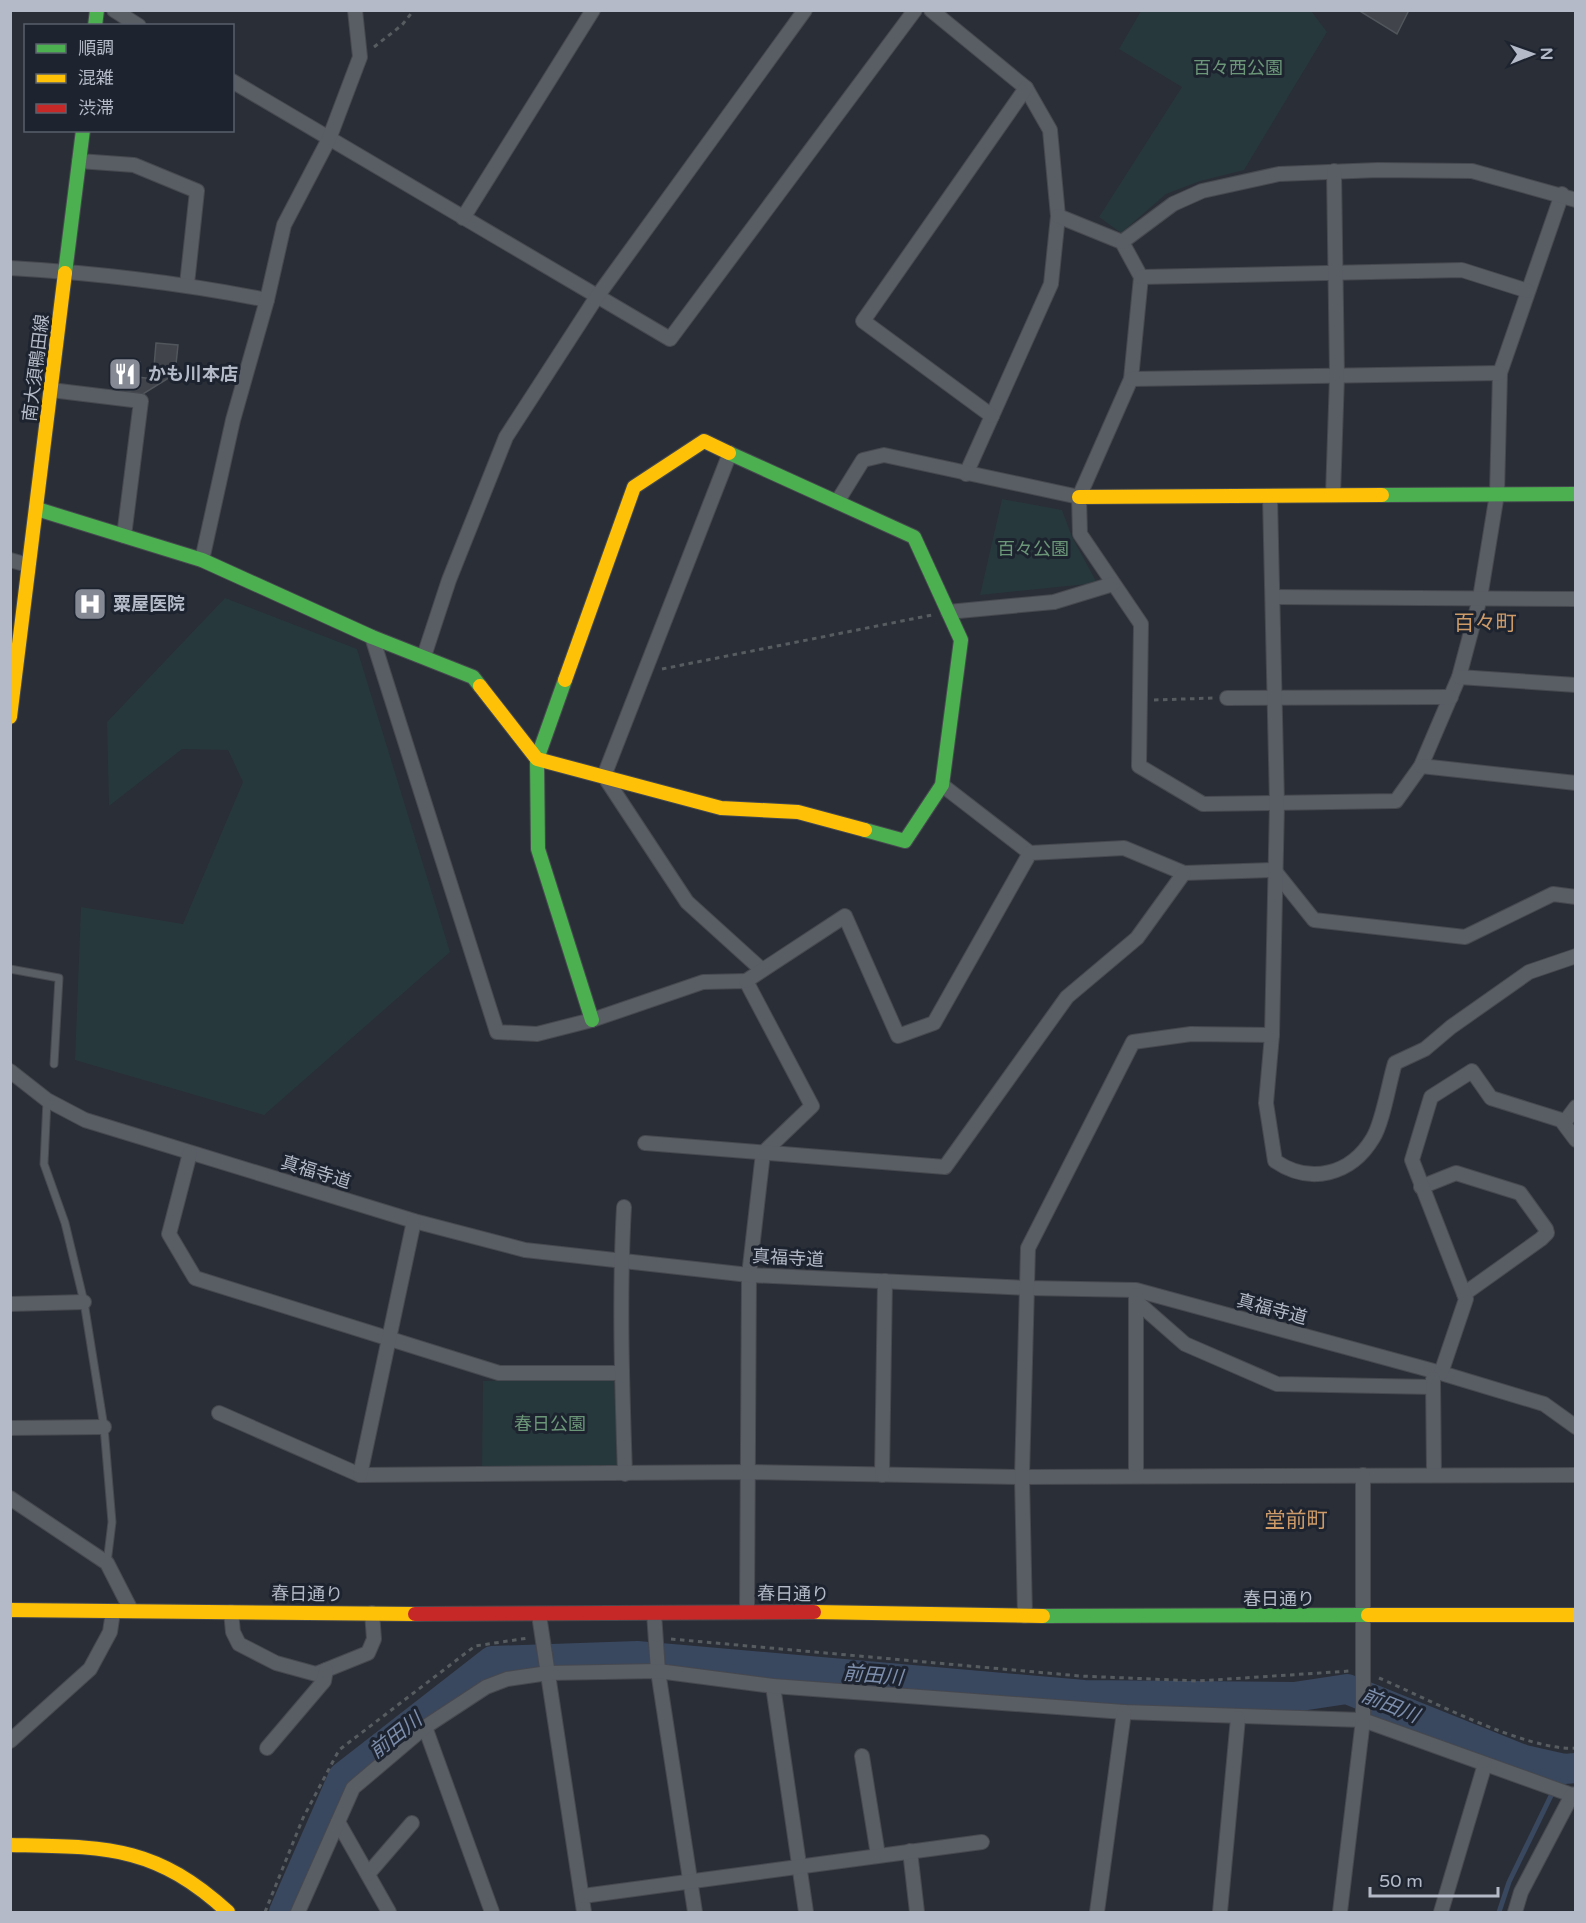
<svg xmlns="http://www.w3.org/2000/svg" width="1586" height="1923" font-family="'Varela Round','Noto Sans JP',sans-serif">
<rect width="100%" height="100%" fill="#2a2e36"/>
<g fill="#27383c">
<path d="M1141,11h170l16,21 -83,138 -44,11 -34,13 -45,39 -22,-16 83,-130 -63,-38z"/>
<path d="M1002,499l60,11 10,27 25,46 -117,12z"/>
<path d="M225,598l132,51 93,303 -186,163 -189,-55 6,-153 102,17 60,-142 -15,-32 -46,-1 -73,57 -2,-84z"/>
<path d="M614,1379l3,89 -135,1 1,-88z"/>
</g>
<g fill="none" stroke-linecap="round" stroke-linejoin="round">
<path stroke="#39475f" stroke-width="5" d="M1499,1912l10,-30 55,-113"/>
<path stroke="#39475f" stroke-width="30" d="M284,1912l59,-135 149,-116 145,-5 447,39 210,2 53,-8 177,71 40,9 12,-1"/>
</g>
<g fill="#41444a" stroke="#51565d" stroke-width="1.5">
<path d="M1358,10h51l-12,24z"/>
<path d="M156,343l22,2 -3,29 -32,20 -23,-3 3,-31 17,2 -2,15 15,2z"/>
</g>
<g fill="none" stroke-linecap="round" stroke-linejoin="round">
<defs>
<g id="lane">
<path d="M10,969l49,9 -5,86"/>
<path d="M47,1100l-3,64 21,59 19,79 20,125 8,95 -5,41"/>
</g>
<g id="street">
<path d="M114,10l25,16"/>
<path d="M931,10l95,78 24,42 8,86 -7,68 -85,190"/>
<path d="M232,81l438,258 245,-329"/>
<path d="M79,161l55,4 63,26 -10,93"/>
<path d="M1058,216l64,26 19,35 -10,102 -52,118 1,37 61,90 -2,142 64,38 193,-3 25,-35 38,-89 21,-79 17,-104 3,-121 62,-179"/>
<path d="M463,218l130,-208"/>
<path d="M1122,242l51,-38 29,-13 77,-17 99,-4 94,1 104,29"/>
<path d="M10,268c87,5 172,15 257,32"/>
<path d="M1141,277l321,-7 66,21"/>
<path d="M1131,379l369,-6"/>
<path d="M51,390l90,11 -17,135"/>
<path d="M992,416l-129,-95 163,-233"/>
<path d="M730,453l-126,323 83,126 75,68"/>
<path d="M1333,495l4,-119 -3,-205"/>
<path d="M837,502l26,-42 21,-5 195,42"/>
<path d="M10,560l18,5"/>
<path d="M202,560l31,-140 34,-120 17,-75 45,-86 31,-82 -5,-47"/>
<path d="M1273,597l303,2"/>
<path d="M948,612l106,-10 59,-18"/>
<path d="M372,637l125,395 40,2 55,-14 111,-38 43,-1 66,125 -49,47 -14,122 -2,336"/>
<path d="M424,656l25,-76 57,-143 90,-139 209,-288"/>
<path d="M1459,677l117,8"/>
<path d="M1227,698l224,-1"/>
<path d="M1421,766l155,17"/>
<path d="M942,785l88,68"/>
<path d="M1274,870l40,50 151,17 88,-43 23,3"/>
<path d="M746,981l99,-65 53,120 36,-13 96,-170 94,-5 60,25 90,-3"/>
<path d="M1272,1035l-6,68 9,58c35,24 76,14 98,-23 10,-16 16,-56 22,-75l30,-14 26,-22 78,-55 47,-16"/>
<path d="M10,1071l37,29 38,20 329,101 111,29 224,25 278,13 109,2 305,83 103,31 32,23"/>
<path d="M1564,1123l12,-16"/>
<path d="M645,1143l300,24 122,-170 70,-59 47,-65"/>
<path d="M190,1153l-21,81 26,44 304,95h122"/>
<path d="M1421,1187l35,-14 64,20 26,36 1,4 -6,6 -77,55"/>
<path d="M624,1207c-5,89 -2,178 1,267"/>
<path d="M1136,1301l49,43 92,40 156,3"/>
<path d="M10,1304l74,-2"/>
<path d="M1441,1373l25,-74 -54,-139 19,-63 41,-26 19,27 70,22 15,20"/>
<path d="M1433,1379l1,96"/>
<path d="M219,1413l141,62 388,-3 274,5 554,-2"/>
<path d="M10,1428l94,-1"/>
<path d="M360,1475l54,-254"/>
<path d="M882,1475l3,-194"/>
<path d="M1136,1476v-181"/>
<path d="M10,1498l97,65 24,47"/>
<path d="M231,1612l2,20 6,12 37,19 40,11 52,-21 6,-14 -2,-26"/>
<path d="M654,1613l4,58 37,241"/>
<path d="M539,1615l45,297"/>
<path d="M1025,1616l-3,-139 6,-229 105,-206 58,-8 81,1 5,-231 -7,-307"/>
<path d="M773,1686l33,226"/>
<path d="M425,1727l67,185"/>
<path d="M10,1741l80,-72 20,-37 3,-20"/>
<path d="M267,1748l57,-67 2,-11"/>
<path d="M862,1756l16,99"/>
<path d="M338,1822l51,90"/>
<path d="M910,1851l7,61"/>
<path d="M368,1874l44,-51"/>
<path d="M583,1896l399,-54"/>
<path d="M298,1912l55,-124 72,-61 61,-40 21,-8 41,-6 110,-2 115,15 351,26 239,8 209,75"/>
<path d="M1097,1912l27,-200"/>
<path d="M1220,1912l18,-194"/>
<path d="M1340,1912l23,-192v-245"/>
<path d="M1441,1912l44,-148"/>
<path d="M1515,1912l6,-20 51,-97 4,-1"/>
</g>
<g id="fast">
<path d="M95,26l2,-16"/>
<path d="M65,273l18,-143"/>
<path d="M729,453l185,84 47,103 -19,145 -37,56 -40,-11"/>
<path d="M1382,495l194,-1"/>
<path d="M37,509l165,51 170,77 101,40 7,9"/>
<path d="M565,680l-28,79 1,90 54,171"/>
<path d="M1043,1616l325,-1"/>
</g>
<g id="slow">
<path d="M1079,497l303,-2"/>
<path d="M565,680l69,-193 70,-46 25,12"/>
<path d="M480,686l57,73 184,49 77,4 67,18"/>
<path d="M10,717l55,-444"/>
<path d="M10,1610l405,4"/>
<path d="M814,1612l229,4"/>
<path d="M1368,1615h208"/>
<path d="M10,1845c94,2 144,-1 218,67"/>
</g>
<path id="jam" d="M415,1614l399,-2"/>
</defs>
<use href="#lane" stroke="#46494f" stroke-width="9"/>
<use href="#street" stroke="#46494f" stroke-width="16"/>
<use href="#fast" stroke="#46494f" stroke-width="16"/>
<use href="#slow" stroke="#46494f" stroke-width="16"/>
<use href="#jam" stroke="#46494f" stroke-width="16"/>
<g stroke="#575c61" stroke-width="3" stroke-dasharray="4.5 4.5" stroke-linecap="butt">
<path d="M374,47l28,-22 12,-15"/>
<path d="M662,669l270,-54"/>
<path d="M1154,700l59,-2"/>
<path d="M671,1639l409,37 118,5 152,-10"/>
<path d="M1379,1678c47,20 149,74 197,70"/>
<path d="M265,1912l38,-94 36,-68 136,-104 53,-8"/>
</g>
<use href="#lane" stroke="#595d64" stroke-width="7"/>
<use href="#street" stroke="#595d64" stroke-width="14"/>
<use href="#fast" stroke="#4caf50" stroke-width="14"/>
<use href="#slow" stroke="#ffc107" stroke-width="14"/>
<use href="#jam" stroke="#c62828" stroke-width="14"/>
</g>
<defs>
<symbol id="restaurant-square" viewBox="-11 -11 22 22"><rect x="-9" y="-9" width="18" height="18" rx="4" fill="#848994" stroke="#1d2430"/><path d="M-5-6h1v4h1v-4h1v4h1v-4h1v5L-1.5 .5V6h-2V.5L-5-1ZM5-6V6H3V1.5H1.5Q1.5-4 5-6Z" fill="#fff"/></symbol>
<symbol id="hospital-square" viewBox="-11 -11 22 22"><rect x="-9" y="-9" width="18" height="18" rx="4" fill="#848994" stroke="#1d2430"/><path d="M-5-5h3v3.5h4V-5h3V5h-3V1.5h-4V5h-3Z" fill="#fff"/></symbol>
</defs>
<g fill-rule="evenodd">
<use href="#restaurant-square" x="106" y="355" width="38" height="38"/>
<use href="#hospital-square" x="71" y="585" width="38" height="38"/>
</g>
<g text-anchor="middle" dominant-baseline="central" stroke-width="6" stroke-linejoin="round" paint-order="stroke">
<g font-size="18" fill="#6c9678" stroke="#1d2430">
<text x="1238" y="68">百々西公園</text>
<text x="1033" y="549">百々公園</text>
<text x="550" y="1424">春日公園</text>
</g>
<g font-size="18" fill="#b4bac7" stroke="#1d2430">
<text transform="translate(36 368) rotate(-83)">南大須鴨田線</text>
<text transform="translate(316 1172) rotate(17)">真福寺道</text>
<text transform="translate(788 1258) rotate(3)">真福寺道</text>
<text transform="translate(1272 1309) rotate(15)">真福寺道</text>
<text transform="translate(307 1594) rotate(1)">春日通り</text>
<text transform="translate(793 1594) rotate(1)">春日通り</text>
<text x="1279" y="1599">春日通り</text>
</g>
<g font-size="18" font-weight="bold" fill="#b4bac7" stroke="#1d2430" text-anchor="start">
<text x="148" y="374">かも川本店</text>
<text x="113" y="604">粟屋医院</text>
</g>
<g font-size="20" font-style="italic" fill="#7d8eac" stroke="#1d2430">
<text transform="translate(873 1676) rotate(5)">前田川</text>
<text transform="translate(1390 1706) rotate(22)">前田川</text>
<text transform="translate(396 1736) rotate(-38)">前田川</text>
</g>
<g font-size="21" fill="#cd9a68" stroke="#1d2430">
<text x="1485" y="623">百々町</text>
<text x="1296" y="1520">堂前町</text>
</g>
</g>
<rect width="1586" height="1923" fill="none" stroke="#b4bac7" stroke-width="24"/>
<rect x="24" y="24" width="210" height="108" fill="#1d2430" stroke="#59606c" stroke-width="1.5"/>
<rect x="36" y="44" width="30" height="9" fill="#4caf50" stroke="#59606c" stroke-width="1.5"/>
<text x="78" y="54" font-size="18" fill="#b4bac7">順調</text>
<rect x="36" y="74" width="30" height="9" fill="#ffc107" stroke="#59606c" stroke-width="1.5"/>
<text x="78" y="84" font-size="18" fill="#b4bac7">混雑</text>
<rect x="36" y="104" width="30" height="9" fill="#c62828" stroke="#59606c" stroke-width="1.5"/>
<text x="78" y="114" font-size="18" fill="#b4bac7">渋滞</text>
<g transform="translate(1532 54) rotate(89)" stroke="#1d2430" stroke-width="4.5" paint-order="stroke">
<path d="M0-4.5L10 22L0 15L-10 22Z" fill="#b4bac7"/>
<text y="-9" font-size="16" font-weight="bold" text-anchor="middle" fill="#b4bac7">N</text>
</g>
<path d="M1370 1887v9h128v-9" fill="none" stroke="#b4bac7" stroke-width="3"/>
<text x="1379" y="1887" font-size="18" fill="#b4bac7" stroke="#1d2430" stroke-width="4.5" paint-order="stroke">50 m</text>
</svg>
